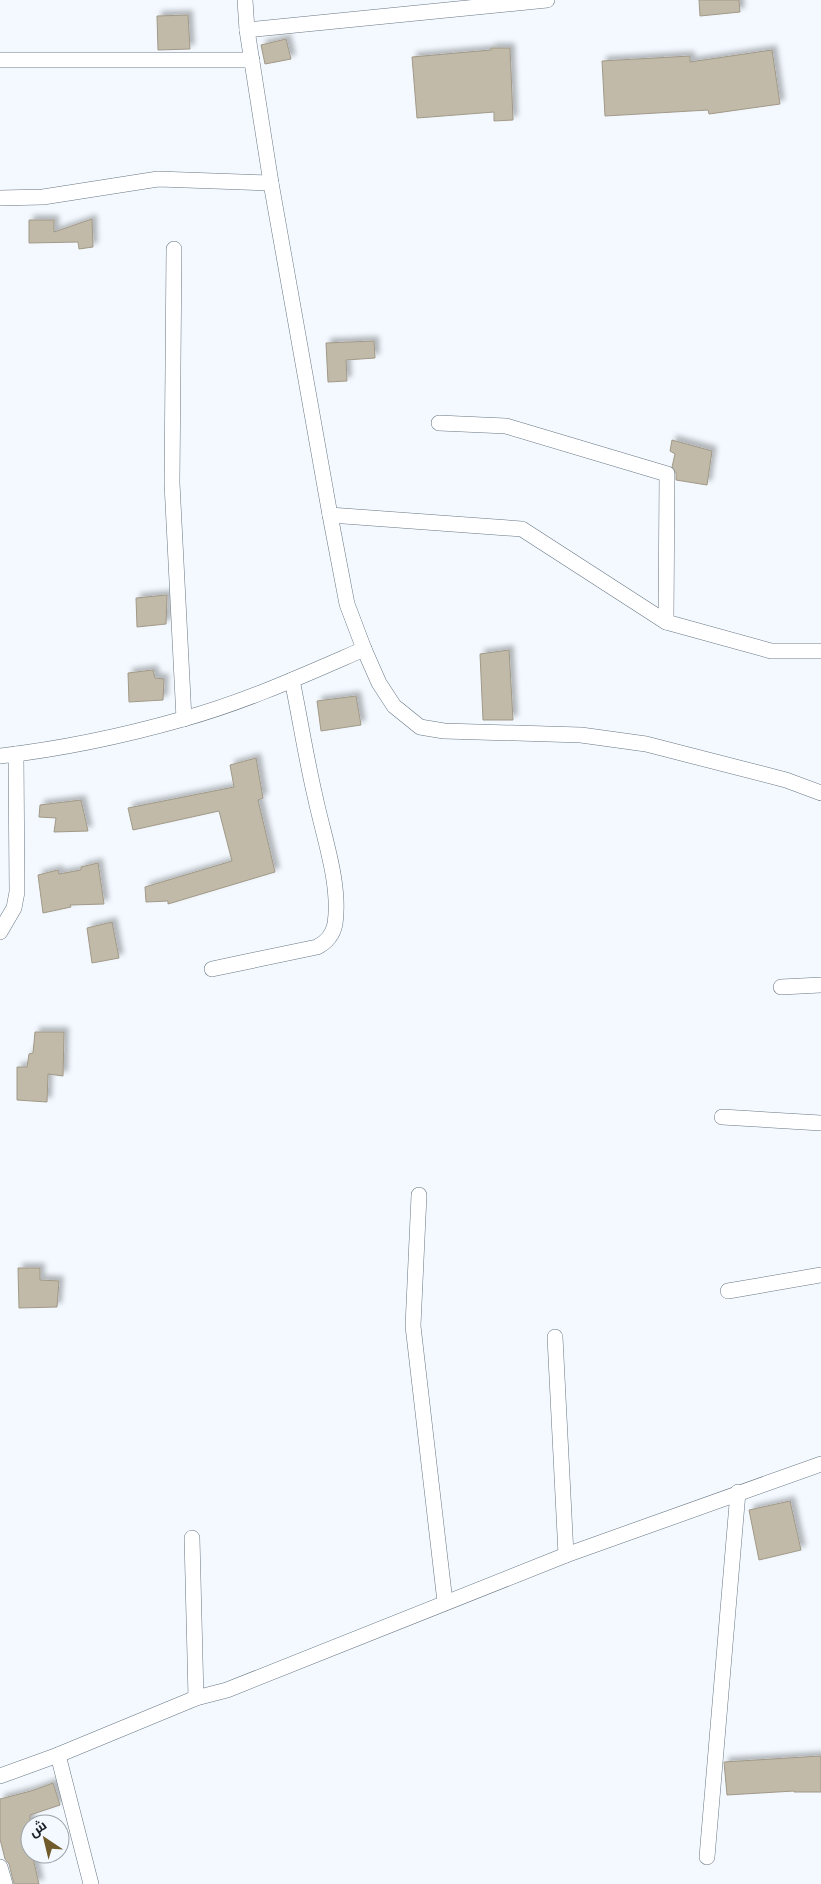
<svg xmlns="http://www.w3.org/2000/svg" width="821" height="1884" font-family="Overpass,Cairo,sans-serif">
<defs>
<filter id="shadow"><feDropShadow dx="4.5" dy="-4.5" stdDeviation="2.5" flood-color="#0004"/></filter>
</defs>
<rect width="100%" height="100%" fill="#f3f9ff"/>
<g fill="#c2baa8" stroke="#a19988" filter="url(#shadow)">
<path d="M699,0h40l1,12 -40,4z"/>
<path d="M188,15l2,34 -32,1 -1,-34z"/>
<path d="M286,39l5,20 -26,5 -4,-19z"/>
<path d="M491,48h19l3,72 -19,1v-9l-77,6 -5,-61 79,-7z"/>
<path d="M772,50l8,54 -71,10 -1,-4 -103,6 -3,-55 88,-5v6z"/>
<path d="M92,219l1,28 -14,2 -1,-7 -49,1v-23h25v12z"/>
<path d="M374,341l1,17 -29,2 1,21 -19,1 -2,-39z"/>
<path d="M672,440l40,11 -5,34 -31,-5v-7l-4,-6 3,-13 -5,-3z"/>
<path d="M167,595l-1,29 -29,3 -1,-29z"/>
<path d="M509,650l4,70h-30l-3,-66z"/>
<path d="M153,670l2,8 9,1 -1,21 -34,2 -1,-29z"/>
<path d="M356,696l5,29 -40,6 -4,-30z"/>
<path d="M256,758l7,40 -5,2 17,72 -107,32v-3l-22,1 -1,-15 87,-26 -13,-50 -86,19 -5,-22 106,-21 -4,-22z"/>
<path d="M81,800l7,31 -34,1 2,-14 -17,-1 1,-12z"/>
<path d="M98,863l6,41 -34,1 1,2 -28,6 -5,-38 20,-5 1,4 22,-4v-3z"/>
<path d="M112,922l7,36 -27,5 -5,-35z"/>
<path d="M35,1032h29l-1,44 -15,-2 -1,28 -30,-2v-33h10l2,-13 4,-1z"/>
<path d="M18,1268h22v12l19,1 -2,26 -38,1z"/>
<path d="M790,1501l11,49 -42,10 -10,-50z"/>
<path d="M821,1756v36h-27v-1l-67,4 -3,-33z"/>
<path d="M53,1783l7,22 -30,10v39h2l7,30h-25l-5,-20 -4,-5 -5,-20v-40l31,-8z"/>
</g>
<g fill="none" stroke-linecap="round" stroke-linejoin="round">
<defs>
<g id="minor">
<path d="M245,0l2,30 24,153 59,332 17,89 17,45 15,34 15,23 26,21 24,4 137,4 65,9 140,36 35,13"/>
<path d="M247,30l300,-30"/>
<path d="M0,60h252"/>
<path d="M0,198l43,-1 115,-18 113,4"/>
<path d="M174,249l-2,234 12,236"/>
<path d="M439,423l67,3 161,48 -1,148"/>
<path d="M330,515l192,14 144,93 105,29h50"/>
<path d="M0,756c61,-7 123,-20 183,-37 62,-17 121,-44 181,-70"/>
<path d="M0,932l14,-24 3,-16 -1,-138"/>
<path d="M212,969l105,-22c10,-5 16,-13 18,-23 6,-40 -12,-89 -20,-128 -9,-38 -15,-78 -23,-116"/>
<path d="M781,987l40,-2"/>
<path d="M722,1117l99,6"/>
<path d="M419,1195l-6,131 32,276"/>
<path d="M728,1291l93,-16"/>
<path d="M555,1337l11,218"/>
<path d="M192,1538l4,160"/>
<path d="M58,1755l33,129"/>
<path d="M0,1776l58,-21 138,-57 31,-8 339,-135 255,-91"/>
<path d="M707,1857l31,-365"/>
<path d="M0,1867l5,17"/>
</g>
</defs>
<use href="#minor" stroke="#697784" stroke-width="16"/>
<use href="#minor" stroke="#fff" stroke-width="15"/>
</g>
<g transform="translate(45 1839) rotate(325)"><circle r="24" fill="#f3f9ff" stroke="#9ca2a7"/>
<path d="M0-4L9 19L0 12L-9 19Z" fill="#715b2a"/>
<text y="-8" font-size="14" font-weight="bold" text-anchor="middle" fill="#1a1f24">ش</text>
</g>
</svg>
